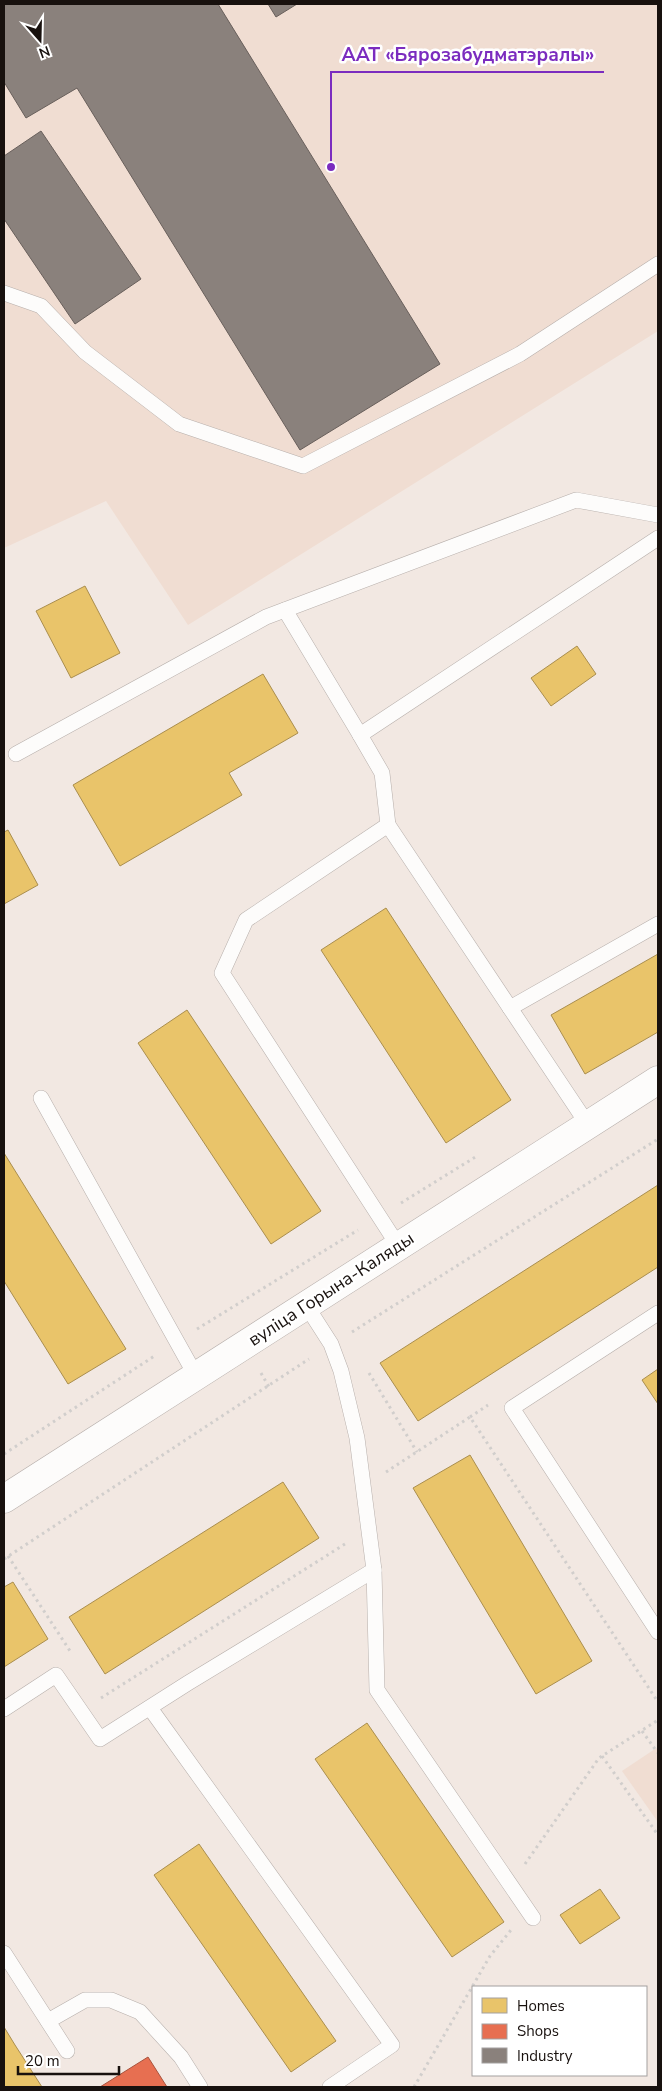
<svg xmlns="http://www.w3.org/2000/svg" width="662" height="2091" font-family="'Nunito Sans',sans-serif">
<rect width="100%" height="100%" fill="#f2e8e2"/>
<g fill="#f0ddd2">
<path d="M4,4h654v327l-470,294 -82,-124 -102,47z"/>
<path d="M658,1747v75l-36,-51z"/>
</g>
<g fill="#e9c46a" stroke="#aa8e4e">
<path d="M85,586l35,67 -49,25 -35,-67z"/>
<path d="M577,646l19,28 -45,32 -20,-28z"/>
<path d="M263,674l35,59 -69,40 13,22 -122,71 -47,-81z"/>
<path d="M8,830l30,55 -34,19v-72z"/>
<path d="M386,908l125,192 -65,43 -125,-193z"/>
<path d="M658,954v78l-73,42 -34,-59z"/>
<path d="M187,1010l134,201 -50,33 -133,-201z"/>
<path d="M4,1153l122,196 -58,35 -64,-103z"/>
<path d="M658,1185v82l-240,154 -38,-58z"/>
<path d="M658,1369v35l-16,-24z"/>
<path d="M470,1455l122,206 -56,33 -123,-206z"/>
<path d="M283,1482l36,56 -214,136 -36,-57z"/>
<path d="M13,1582l35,57 -44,28v-80z"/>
<path d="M367,1723l137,199 -52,35 -137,-198z"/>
<path d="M199,1844l137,197 -45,31 -137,-197z"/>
<path d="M600,1889l20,29 -40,26 -20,-29z"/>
<path d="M4,2027l11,18 27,42h-38z"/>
</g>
<path fill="#e76f51" stroke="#a9533d" d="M148,2057l19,30h-67z"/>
<g fill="#8a817c" stroke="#685f5b">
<path d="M4,4h214l222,360 -140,86 -223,-362 -51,30 -22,-36z"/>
<path d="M268,4h29l-21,13z"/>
<path d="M41,131l100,148 -66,45 -71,-105v-63z"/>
</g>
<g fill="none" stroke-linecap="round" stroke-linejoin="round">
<defs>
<g id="service">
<path d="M4,293l37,13 44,46 94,72 124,42 217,-112 138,-90"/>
<path d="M285,610l75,125"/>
<path d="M16,754l250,-137 310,-117 82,15"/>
<path d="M388,825l200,300"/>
<path d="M510,1008l148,-84"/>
<path d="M41,1098l155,278"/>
<path d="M399,1247l-177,-274 24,-53 142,-95 -6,-52 -22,-38 298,-197"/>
<path d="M306,1305l25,39 10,27 16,67 17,132 3,120 156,228"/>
<path d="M658,1313l-146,95 146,224"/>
<path d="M150,1708l242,337 -62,42"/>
<path d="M4,1709l52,-34 44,64 88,-56 186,-113"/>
<path d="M4,1953l63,98"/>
<path d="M48,2021l37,-21h26l29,12 41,45 19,30"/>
</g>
<path id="tertiary" d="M4,1499l654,-419"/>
</defs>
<use href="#service" stroke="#b7afab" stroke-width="16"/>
<use href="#tertiary" stroke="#b7afab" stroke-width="29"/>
<g stroke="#d1cecc" stroke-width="3" stroke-dasharray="2.5 4" stroke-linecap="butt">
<path d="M401,1203l76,-47"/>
<path d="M197,1329l161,-99"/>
<path d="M352,1332l306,-193"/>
<path d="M261,1373l8,14"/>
<path d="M369,1373l48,79"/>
<path d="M470,1417l18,-12"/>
<path d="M4,1454l152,-99"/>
<path d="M386,1472l84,-55 188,285"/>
<path d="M8,1556l64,98"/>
<path d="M4,1559l305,-200"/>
<path d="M101,1698l244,-154"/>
<path d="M642,1731l16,22"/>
<path d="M602,1756l56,79"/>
<path d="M525,1864l74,-106 59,-38"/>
<path d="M414,2087l76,-131 21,-26"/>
</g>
<use href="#service" stroke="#fdfcfb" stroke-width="15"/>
<use href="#tertiary" stroke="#fdfcfb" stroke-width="28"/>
</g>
<g text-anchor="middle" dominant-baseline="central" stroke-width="5" stroke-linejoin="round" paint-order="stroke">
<g font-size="18" fill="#18110e" stroke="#fff">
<text transform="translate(331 1289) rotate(-33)">вуліца Горына-Каляды</text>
</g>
</g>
<path fill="none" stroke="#7b2cbf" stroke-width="2" d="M331 167L331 72H604"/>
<circle fill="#7b2cbf" stroke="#fff" stroke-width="2" cx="331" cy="167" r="5"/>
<g font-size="19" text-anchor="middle" font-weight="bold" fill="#7b2cbf" stroke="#fff" stroke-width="5" stroke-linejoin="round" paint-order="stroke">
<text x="468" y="61">ААТ «Бярозабудматэралы»</text>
</g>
<rect width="662" height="2091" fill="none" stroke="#18110e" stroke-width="10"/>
<rect x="472" y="1986" width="175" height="90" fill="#ffffff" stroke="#a3a09f"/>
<rect x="482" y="1998" width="25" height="15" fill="#e9c46a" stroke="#a3a09f"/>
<text x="517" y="2011" font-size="15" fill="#18110e">Homes</text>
<rect x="482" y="2024" width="25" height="15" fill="#e76f51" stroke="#a3a09f"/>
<text x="517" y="2036" font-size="15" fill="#18110e">Shops</text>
<rect x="482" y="2048" width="25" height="15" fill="#8a817c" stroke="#a3a09f"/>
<text x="517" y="2061" font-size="15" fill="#18110e">Industry</text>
<g transform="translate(40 40) rotate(160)" stroke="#ffffff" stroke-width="4" paint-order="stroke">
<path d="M0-4L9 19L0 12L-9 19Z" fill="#18110e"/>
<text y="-8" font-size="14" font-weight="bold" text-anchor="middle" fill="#18110e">N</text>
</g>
<path d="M18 2066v8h101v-8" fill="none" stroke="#18110e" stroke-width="2.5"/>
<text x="25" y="2066" font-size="15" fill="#18110e" stroke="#ffffff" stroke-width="4" paint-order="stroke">20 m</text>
</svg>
